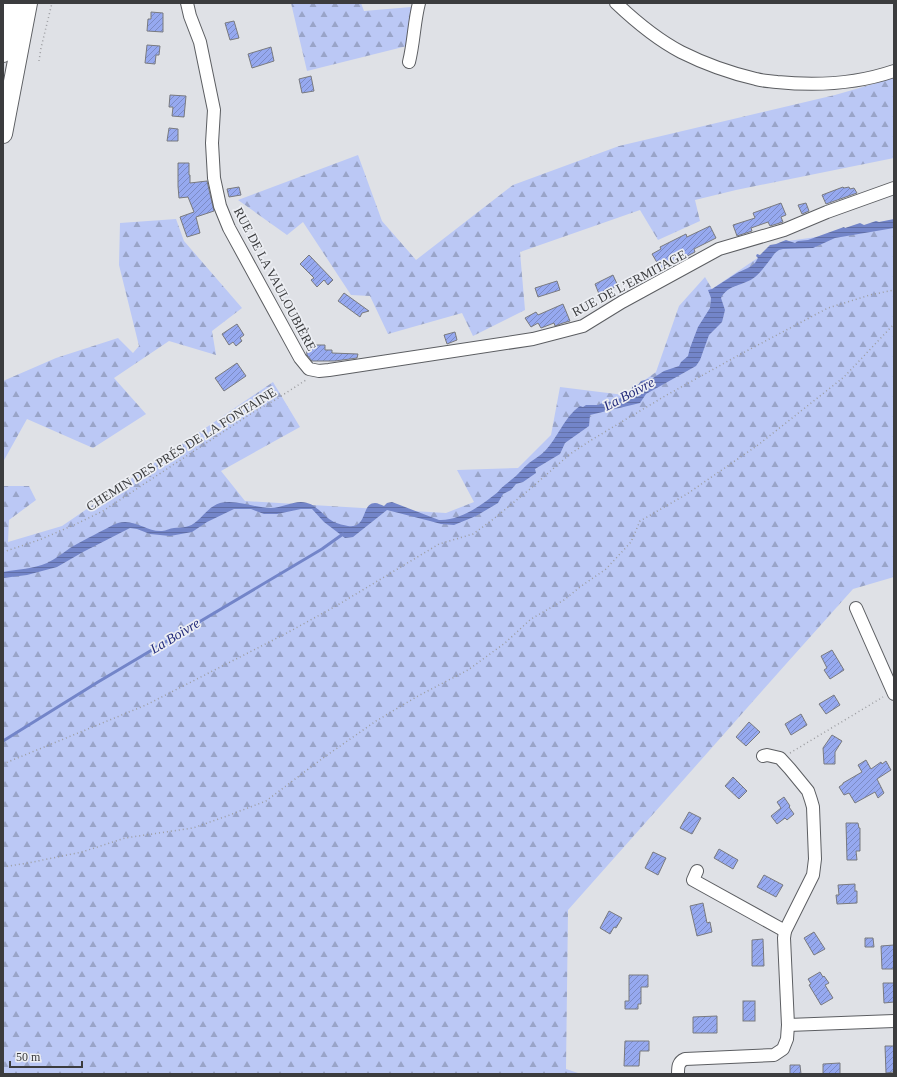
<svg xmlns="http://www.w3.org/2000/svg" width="897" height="1077" font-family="'Times New Roman',serif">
<defs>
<pattern id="forest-firs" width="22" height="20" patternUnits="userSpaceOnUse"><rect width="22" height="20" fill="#bbc8f5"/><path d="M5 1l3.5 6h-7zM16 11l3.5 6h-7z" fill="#99a4c8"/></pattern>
<pattern id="water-rules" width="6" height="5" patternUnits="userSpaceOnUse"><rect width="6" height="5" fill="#7385c9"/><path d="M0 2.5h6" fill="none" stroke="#606ea5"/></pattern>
<pattern id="building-hatch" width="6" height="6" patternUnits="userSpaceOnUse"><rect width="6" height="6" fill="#96a9f0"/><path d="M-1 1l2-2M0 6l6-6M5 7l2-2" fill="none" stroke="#7c8bc4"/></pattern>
</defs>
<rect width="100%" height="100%" fill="#dfe1e6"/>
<g fill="url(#forest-firs)">
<path d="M291,3h70l3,8 59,-5 -8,38 -108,27z"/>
<path d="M894,78v80l-158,32 -41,10 5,21 -42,19 -18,-30 -120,42 5,58 -52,26 -11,-23 -74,21 -18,-38 -19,-1 -48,-73 -16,13 -49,-35 120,-45 24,66 34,39 97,-75 106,-39 216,-51z"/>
<path d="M176,219l8,22 58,67 -30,23 4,24 -47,-14 -55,37 32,36 -53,34 -66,-29 -24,43v-81l53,-23 62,-20 15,15 6,-7 -20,-81 1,-42z"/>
<path d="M894,226v351l-41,12 -67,75 -155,175 -63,71 -2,159 15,5h-578v-588h26l7,14 -27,20 -1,22 54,-16 211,-144 27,45 -79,44 24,30 201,12 28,-11 -17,-32 61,-2 33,-33 9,-48 64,8 32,-23 23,-66 26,-29 7,12 69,-47z"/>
</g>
<path fill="url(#water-rules)" d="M894,219v9l-59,10 -22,10 -30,1 -4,1 -4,3c-6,8 -13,18 -20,24 -11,9 -27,7 -34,21l4,12 -3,12 -13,13 -9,25 -4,6 -50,28 -6,9 -50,12 -1,11 -24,17 -5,11 -25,15 1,4 -13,9 -7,2 -5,6 -8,4 -5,9 -22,13 -22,9 -13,-1 -11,-3 -43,-11 -34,27 -8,1 -21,-16 -12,-13h-11l-24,5h-13l-13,-5h-17l-27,13 -15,10 -22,4 -20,-2 -13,-5 -7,-1 -47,24 -26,15 -30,8 -24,3v-6c15,-3 30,-3 44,-9 8,-4 16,-10 23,-15 8,-5 16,-9 24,-13 8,-4 16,-9 24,-12 16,-5 29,9 44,8 4,0 8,-3 12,-3 10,-1 15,0 23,-7 7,-6 13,-15 23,-18 17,-4 34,5 51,5 10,0 20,-6 30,-6 15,0 21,14 33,20 4,2 10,3 14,4 20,3 13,-23 27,-23 3,0 6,2 9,3l3,-3 5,-1 47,18c21,1 43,-15 59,-28 3,-5 9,-8 13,-12 7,-5 12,-12 18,-17 5,-4 11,-7 15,-11 14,-14 20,-35 36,-46l3,1 3,-2h12l9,-4 5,1 5,-2 13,-8 4,-8 4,1 3,-4 12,-3 11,-7 15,-5 2,-4 7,-6 2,-8 8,-21 12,-19 1,-10 -3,-8 4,-1 25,-16 13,-6 5,-4 3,-5 -2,-2 1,-2 3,1 10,-10 6,-1 10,-4 9,3 3,-2 10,-1 36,-13 1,1 15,-5 4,2 12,-4 3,1z"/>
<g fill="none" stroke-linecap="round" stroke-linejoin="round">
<path stroke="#7385c9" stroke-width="3" d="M3,741l95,-59 224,-133 21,-15"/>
</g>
<g fill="url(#building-hatch)" stroke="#797a7f">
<path d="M151,12l12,1v19l-16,-1 1,-12h3z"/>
<path d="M234,21l5,17 -9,2 -5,-17z"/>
<path d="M147,45l13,1 -1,9h-3l-1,9 -10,-1z"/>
<path d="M271,47l3,14 -22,7 -4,-14z"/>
<path d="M311,76l3,15 -12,2 -3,-14z"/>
<path d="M170,95l16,1 -2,21 -12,-1 1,-9h-4z"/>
<path d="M169,128l9,1v12h-11z"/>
<path d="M178,163h11v12h1v8l17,-2 7,30 -18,6 4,16 -13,4 -7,-20 14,-5 -6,-15 -9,1 -1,-12z"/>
<path d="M239,187l2,8 -12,2 -2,-8z"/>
<path d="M843,187l1,1 5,-1 1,2 4,-1 3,5 -31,11 -4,-9z"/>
<path d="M781,203l5,12 -5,2 2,5 -13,4 -2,-4 -17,6 1,3 -15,5 -4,-11 22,-7 -2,-5z"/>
<path d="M806,203l3,8 -7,3 -4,-9z"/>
<path d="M710,226l6,12 -22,11 1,3 -25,13 1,2 -9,4 -10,-17 9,-5 -1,-2 26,-13 1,3z"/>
<path d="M309,255l24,25 -5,5 -4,-5 -7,7 -6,-7 3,-2 -14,-14z"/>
<path d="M613,275l5,11 -19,8 -4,-10z"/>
<path d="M557,281l3,9 -22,7 -3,-9z"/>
<path d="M344,293l25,18 -7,2 -2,4 -22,-16z"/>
<path d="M563,304l7,17 -7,2 -8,3 -1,-3 -13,5 -3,-5 -7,4 -6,-9 11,-6 2,3z"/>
<path d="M237,324l7,11 -4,3 2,3 -6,5 -3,-4 -4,3 -7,-11z"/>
<path d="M455,332l2,8 -10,4 -3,-9z"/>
<path d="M306,345h19v5h7v3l26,1 -1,4 -22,3h-23l-5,-6z"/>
<path d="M237,363l9,13 -22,15 -9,-13z"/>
<path d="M832,650l12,20 -14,9 -6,-9 3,-2 -6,-12z"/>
<path d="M834,695l6,10 -14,9 -7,-10z"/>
<path d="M801,714l6,11 -16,10 -6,-11z"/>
<path d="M749,722l11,10 -14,14 -10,-9z"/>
<path d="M832,735l10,6 -7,11v12h-11l-1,-16z"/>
<path d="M866,760l5,9 10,-7 1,2 4,-3 5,9 -14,9 7,14 -6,5 -3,-6 -20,11 -6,-10 -5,2 -5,-8 4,-3v-1l19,-11 -4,-7z"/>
<path d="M733,777l14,14 -8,8 -14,-13z"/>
<path d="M784,797l6,9 -1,1 5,7 -7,6 -2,-2 -8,6 -6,-8 10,-8 -4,-6z"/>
<path d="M689,812l12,6 -9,16 -12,-6z"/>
<path d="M846,823h12l1,5h1v23h-4l1,9h-10z"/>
<path d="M719,849l19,11 -5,9 -19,-11z"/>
<path d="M653,852l13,6 -8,17 -13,-7z"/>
<path d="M764,875l19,10 -7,12 -19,-10z"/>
<path d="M855,884v7h2v12l-20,1 -1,-9h3l-1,-10z"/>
<path d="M703,903l4,20 3,-1 2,10 -15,4 -7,-30z"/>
<path d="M609,911l13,7 -6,10 -2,-1 -4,7 -10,-6z"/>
<path d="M814,932l11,17 -11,6 -10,-17z"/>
<path d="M865,938h8l1,9h-9z"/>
<path d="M763,939l1,27h-12v-26z"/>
<path d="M894,945v24h-12l-1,-23z"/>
<path d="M820,972l3,5 1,-1 5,7 -4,2 8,13 -12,7 -12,-20 2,-1 -3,-5z"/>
<path d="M629,975h19v12h-7v17h-3v5h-13v-8h4z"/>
<path d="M883,983h11v19l-10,1z"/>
<rect x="743" y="1001" width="12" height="20"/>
<path d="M717,1016v17h-24v-16z"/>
<path d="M625,1041h24v10h-9l-1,15h-15z"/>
<path d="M885,1046h9v26l-8,1z"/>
<path d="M840,1063v11h-17v-10z"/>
<path d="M790,1065h10l1,9h-11z"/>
</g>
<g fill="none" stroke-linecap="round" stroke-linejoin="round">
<defs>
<g id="minor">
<path d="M187,3l3,13 10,26 14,68 -2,33 2,35 6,28 9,22 71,130 9,11 10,2 10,-1 204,-31 50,-13 39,-24 97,-53 65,-19 43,-18 67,-24"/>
<path d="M616,3c19,18 42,37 65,49 24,12 49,21 75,27 6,2 14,2 21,3 39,4 79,2 117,-11"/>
<path d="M409,62c5,-20 5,-40 10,-59"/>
<path d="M856,608l38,86"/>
<path d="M697,871l-4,9 92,51"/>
<path d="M788,1025l106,-4"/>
<path d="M678,1074c0,-7 0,-12 7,-15l89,-4 9,-6 4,-10 1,-14 -4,-87 1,-7 28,-56 2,-16 -2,-52 -2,-7 -3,-9 -18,-22 -10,-11 -13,-3 -4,1"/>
</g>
<g id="highway">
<path d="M3,53l10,-50"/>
<path d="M3,134l25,-131"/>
</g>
</defs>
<use href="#minor" stroke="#5c5e62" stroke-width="14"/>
<use href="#highway" stroke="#5c5e62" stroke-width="20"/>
<g stroke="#9c9da1" stroke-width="1.5" stroke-dasharray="1 3" stroke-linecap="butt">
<path d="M39,61l2,-13 11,-45"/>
<path d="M3,552l36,-12 35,-15 29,-14 152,-100 20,-11 31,-20"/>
<path d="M790,753l93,-56"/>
<path d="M3,764l143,-59 139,-71 51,-28 103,-62 34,-10 18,-13 39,-32 40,-35 23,-15 72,-43 74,-41 89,-47 42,-13 24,-5"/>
<path d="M3,867l25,-4 54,-11 43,-14 68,-10 34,-12 39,-15 57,-43 53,-37 42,-25 50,-26 37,-27 26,-24 33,-19 16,-13 26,-18 25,-27 9,-21 47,-27 71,-49 86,-68 50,-53"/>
</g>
<use href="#minor" stroke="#fff" stroke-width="12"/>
<use href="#highway" stroke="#fff" stroke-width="18"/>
</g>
<g text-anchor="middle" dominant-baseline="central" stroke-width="3.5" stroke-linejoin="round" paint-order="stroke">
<g font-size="13" fill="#3b3c3e" stroke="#eceef3">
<text transform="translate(275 279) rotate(62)">RUE DE LA VAULOUBIÈRE</text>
<text transform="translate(629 283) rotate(-28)">RUE DE L’ERMITAGE</text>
<text transform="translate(181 449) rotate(-32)">CHEMIN DES PRÉS DE LA FONTAINE</text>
</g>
<g font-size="14" font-style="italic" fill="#222a7a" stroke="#eceef3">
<text transform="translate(629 394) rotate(-28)">La Boivre</text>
<text transform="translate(175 636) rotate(-31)">La Boivre</text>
</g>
</g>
<rect width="897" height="1077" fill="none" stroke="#3b3c3e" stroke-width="8"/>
<path d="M10 1061v6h72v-6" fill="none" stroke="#3b3c3e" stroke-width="2"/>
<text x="16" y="1061" font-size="12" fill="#3b3c3e" stroke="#eceef3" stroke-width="3" paint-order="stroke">50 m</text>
</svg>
